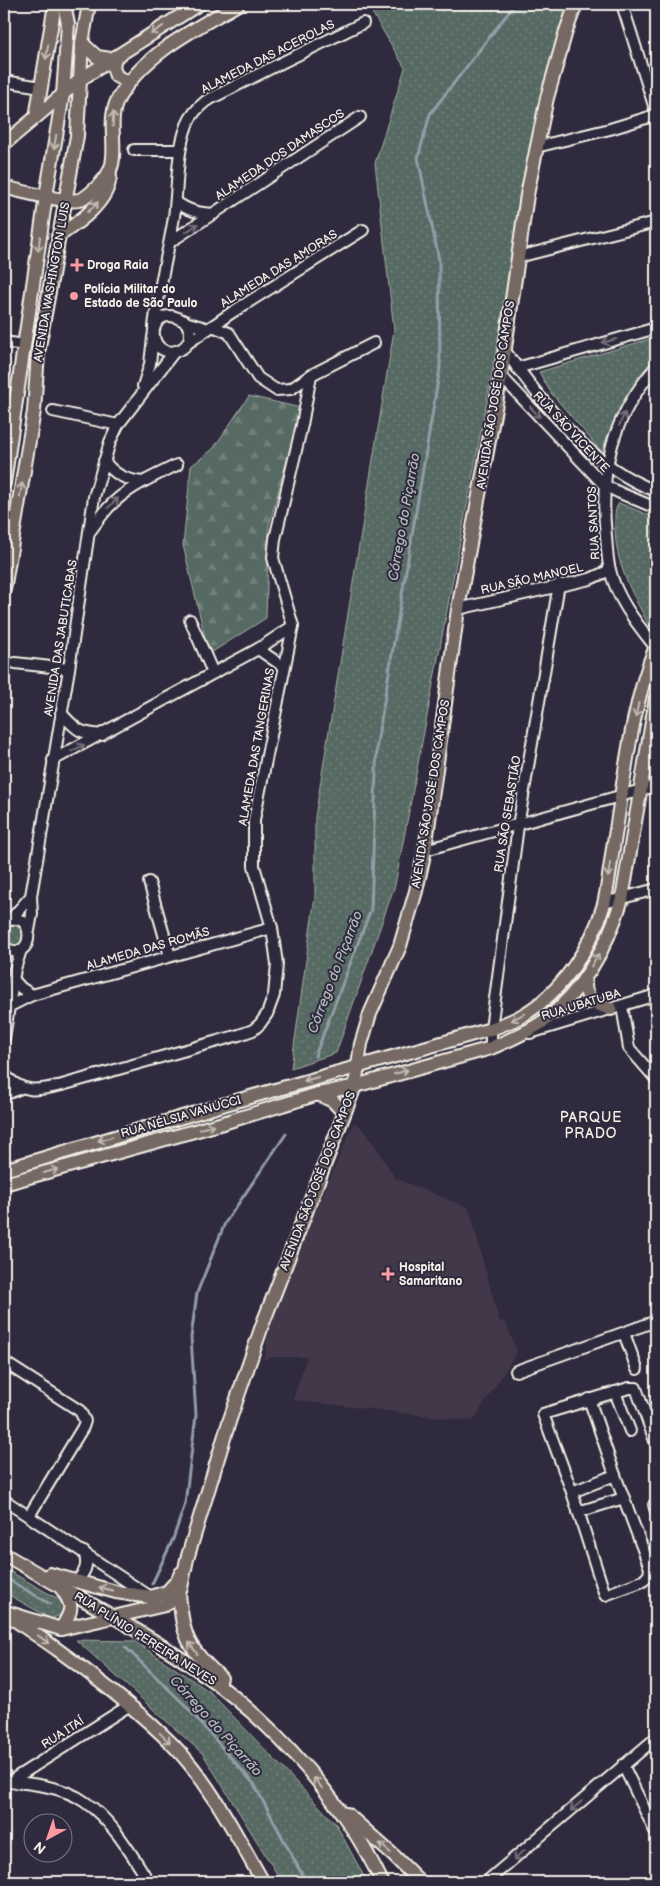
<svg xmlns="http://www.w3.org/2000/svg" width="660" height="1886" font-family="'Balsamiq Sans',sans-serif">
<defs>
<pattern id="forest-firs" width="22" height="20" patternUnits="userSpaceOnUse" patternTransform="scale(1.25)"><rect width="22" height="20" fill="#576a63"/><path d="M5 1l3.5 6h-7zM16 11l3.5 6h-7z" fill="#708079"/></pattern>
<pattern id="park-dots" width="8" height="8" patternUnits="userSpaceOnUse" patternTransform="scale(1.25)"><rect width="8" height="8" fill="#576a63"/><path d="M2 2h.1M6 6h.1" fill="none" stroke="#708079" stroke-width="1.8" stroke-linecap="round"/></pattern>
</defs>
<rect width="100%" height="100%" fill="#2f2a3d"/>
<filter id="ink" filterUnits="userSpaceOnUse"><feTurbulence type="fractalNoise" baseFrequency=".02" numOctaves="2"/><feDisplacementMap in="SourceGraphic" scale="10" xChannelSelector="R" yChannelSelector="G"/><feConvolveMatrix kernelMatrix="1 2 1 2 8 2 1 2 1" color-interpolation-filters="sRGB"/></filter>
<g filter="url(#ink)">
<path fill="#433948" d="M354,1122l9,7 11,15 21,34 74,30 30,113 7,2 11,29 -44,69 -180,-21 14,-43h-34l-11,3 4,-7 1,-14 8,-28 30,-74z"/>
<path fill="url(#forest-firs)" stroke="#a6aea6" d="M249,396l52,12 -32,118 -3,92 -57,36 -26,-109 8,-79 22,-17z"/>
<g fill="url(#park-dots)" stroke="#a6aea6">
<path d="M367,4h207l-39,142 -140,739 -59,168 -45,15 24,-172v-79l79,-487 -19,-167 30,-95z"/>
<path d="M656,337v19l-16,19 -8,15 -24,44 -6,18 -51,-59 -12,-21z"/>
<path d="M619,503l37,15v109l-7,-1c-18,-36 -34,-61 -34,-101 0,-9 -1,-15 4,-22z"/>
<path d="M9,922l14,4 1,18 -10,5 -10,-5v-17z"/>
<path d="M4,1568l56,32 5,13 -14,6 -47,-27z"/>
<path d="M76,1640l58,1 76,51 126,132 31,58h-85l-79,-128z"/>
</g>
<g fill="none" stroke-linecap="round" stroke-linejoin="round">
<g stroke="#929da7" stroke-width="3">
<path d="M315,1056l56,-147 6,-165 63,-376 -1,-108 -21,-102 12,-44 85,-110"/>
<path d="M4,1577l46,27"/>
<path d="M152,1584l21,-45 12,-35 11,-89 -5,-78 6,-44 28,-70 61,-89"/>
<path d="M125,1647l59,57 70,80 52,98"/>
</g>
<defs>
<g id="minor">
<path d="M622,4l34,108"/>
<path d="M4,81l37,6"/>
<path d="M536,147l74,-18 46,-14"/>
<path d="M134,150h46"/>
<path d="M176,202c13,9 22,11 38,12"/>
<path d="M170,242l190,-125"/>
<path d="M518,257l138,-35"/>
<path d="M185,321c20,29 -27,44 -31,15 -1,-5 1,-11 4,-15 9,-9 19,-4 28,1 7,3 15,4 22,7"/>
<path d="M212,326l17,7 29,45 18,12 15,-1 20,-14 63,-32"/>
<path d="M154,327c4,-37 14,-73 20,-110 4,-30 2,-63 13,-92 4,-10 10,-17 19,-24l75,-38 82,-40"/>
<path d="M4,342l21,3"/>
<path d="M188,343l43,-30 132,-83"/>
<path d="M505,351c42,56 84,115 151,140"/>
<path d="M656,367c-44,50 -57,103 -50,169 1,11 1,23 4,34 7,30 28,55 46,78"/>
<path d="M517,368l139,-40"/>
<path d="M501,376l103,109 16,8 36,15"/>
<path d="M143,386l7,-22 3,-27"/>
<path d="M53,411l65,14"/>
<path d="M104,461c11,14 20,18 38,21"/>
<path d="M91,530c5,-7 11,-15 17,-22 18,-20 45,-31 69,-43"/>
<path d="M458,609l132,-30 20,-9"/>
<path d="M190,620l23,53"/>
<path d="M258,649l26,18"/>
<path d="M15,663l54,6"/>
<path d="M61,713c16,17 17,20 41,22"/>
<path d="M53,760l205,-111 35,-23"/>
<path d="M425,850l231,-64"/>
<path d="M149,882l21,74"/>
<path d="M604,903l52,-14"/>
<path d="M11,919l20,-23"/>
<path d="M4,923c33,-20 32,45 0,24"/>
<path d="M29,931l3,-17 -1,-18 38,-227 25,-172 16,-55 8,-17 56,-73"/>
<path d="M13,979l8,9 11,7"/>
<path d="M622,1006l7,42 27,31"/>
<path d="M8,1007l24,-12 240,-67"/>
<path d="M530,1033l126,-38"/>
<path d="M4,1038l11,-69 6,-19"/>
<path d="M491,1048v-19l27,-203 41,-242"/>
<path d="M4,1074c18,20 33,17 58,11l177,-50 14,-5 7,-6 7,-10 7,-19 3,-31 -5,-36 -18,-62v-46l39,-194 -20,-68 2,-19 27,-114 9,-50"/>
<path d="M4,1095l17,-7"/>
<path d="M624,1333l13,36"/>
<path d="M4,1362l76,49 5,10 -2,6 -54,89"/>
<path d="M516,1371l140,-50"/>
<path d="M615,1392l15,39"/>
<path d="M656,1444l-20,-56h-7l-86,26 29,78 33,103 38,-14 6,-6 1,-7 6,-3"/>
<path d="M615,1475l35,93"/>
<path d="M572,1492l43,-17 -26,-76"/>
<path d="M4,1500l145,96"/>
<path d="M654,1505l2,6"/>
<path d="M578,1512l46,-14"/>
<path d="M76,1582c9,-10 13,-16 8,-30"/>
<path d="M623,1765l33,68"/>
<path d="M4,1782c24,0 61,5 81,20 27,18 47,53 64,80"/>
<path d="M9,1782l121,-77"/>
<path d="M486,1882l170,-144"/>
</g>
<g id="major">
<path d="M82,43l15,14 14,2"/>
<path d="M115,57l-2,10 3,9 12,6 3,-2"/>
<path d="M36,117l19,-113"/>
<path d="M4,144l77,-65 118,-75"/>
<path d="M4,187c16,4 60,16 75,13 8,-2 15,-10 21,-16 7,-7 13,-17 13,-27 2,-20 -5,-41 6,-60 26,-44 76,-68 119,-93"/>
<path d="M58,236c20,-13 51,-34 52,-61"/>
<path d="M4,483l42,-287 17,-102 5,-70 -4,-20"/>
<path d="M4,590l30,-179 4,-58 39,-217 5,-93 7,-39"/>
<path d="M585,979c-1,21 8,25 26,30"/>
<path d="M318,1094l15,7 11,12"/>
<path d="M4,1170l225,-67 262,-74c11,-4 22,-8 32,-14 38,-22 69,-68 81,-111 5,-22 7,-46 11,-68 10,-61 17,-133 41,-190"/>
<path d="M4,1184l219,-61 95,-29 37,-8 136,-38c18,-8 38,-16 54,-28 39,-30 63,-76 77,-121l34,-201"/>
<path d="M4,1554c67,40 137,75 201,121 72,51 139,127 177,207"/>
<path d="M50,1574l66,18 34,5 17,-5 10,-11 4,-8"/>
<path d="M179,1593c4,47 9,54 42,85"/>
<path d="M6,1612l55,17 104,-24 10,-7 6,-10 6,-29 42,-137 34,-99 92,-237 6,-42 9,-30 30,-68 16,-55 9,-41 33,-241 43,-233 26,-181 20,-97 19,-67 10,-27"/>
<path d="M14,1619c14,11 29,20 44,31 40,29 80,60 115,95 38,39 63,90 90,137"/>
<path d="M61,1629c11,-19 14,-22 0,-41"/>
<path d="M347,1814l47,42 26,26"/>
</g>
</defs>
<use href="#minor" stroke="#f4f1e8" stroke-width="14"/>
<use href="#major" stroke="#f4f1e8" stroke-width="16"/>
<use href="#minor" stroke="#2f2a3d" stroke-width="10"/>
<use href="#major" stroke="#766964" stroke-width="12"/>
</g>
<defs><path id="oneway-shaft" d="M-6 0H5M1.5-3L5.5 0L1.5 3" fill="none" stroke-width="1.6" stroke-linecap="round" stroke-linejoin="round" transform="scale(1.25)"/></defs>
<g stroke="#c2bbb3">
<use href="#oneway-shaft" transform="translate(157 30) rotate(147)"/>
<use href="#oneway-shaft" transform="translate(47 52) rotate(99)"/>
<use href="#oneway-shaft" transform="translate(113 119) rotate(-88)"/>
<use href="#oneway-shaft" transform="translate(55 142) rotate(100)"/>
<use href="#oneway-shaft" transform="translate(93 207) rotate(-44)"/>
<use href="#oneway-shaft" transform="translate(39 244) rotate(98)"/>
<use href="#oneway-shaft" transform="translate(21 490) rotate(-80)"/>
<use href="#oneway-shaft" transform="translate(637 710) rotate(102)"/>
<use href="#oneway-shaft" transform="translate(609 870) rotate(99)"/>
<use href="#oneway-shaft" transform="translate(595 960) rotate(-59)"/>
<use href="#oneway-shaft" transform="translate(518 1017) rotate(152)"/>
<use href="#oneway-shaft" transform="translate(401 1072) rotate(-17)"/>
<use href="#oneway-shaft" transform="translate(311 1079) rotate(164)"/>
<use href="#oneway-shaft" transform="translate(207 1127) rotate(-16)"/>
<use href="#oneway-shaft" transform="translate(105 1139) rotate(164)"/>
<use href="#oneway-shaft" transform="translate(51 1171) rotate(-16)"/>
<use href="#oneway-shaft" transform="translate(106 1589) rotate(-166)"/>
<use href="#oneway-shaft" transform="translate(43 1639) rotate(35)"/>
<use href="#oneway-shaft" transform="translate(193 1648) rotate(-126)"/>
<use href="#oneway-shaft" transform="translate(165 1738) rotate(43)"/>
<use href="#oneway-shaft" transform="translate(318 1783) rotate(-129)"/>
<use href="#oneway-shaft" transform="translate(385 1848) rotate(-139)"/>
</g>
<g stroke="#747079">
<use href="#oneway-shaft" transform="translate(192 228) rotate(-33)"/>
<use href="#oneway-shaft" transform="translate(609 341) rotate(164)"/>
<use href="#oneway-shaft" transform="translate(535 412) rotate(47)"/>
<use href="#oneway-shaft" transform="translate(622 419) rotate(-67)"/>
<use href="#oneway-shaft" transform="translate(113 503) rotate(-43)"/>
<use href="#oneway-shaft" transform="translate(78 748) rotate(-27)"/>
<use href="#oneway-shaft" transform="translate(576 1806) rotate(140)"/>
<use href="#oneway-shaft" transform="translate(519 1855) rotate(139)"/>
</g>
</g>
<g fill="#ff9aa2" stroke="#2f2a3d" stroke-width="2">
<path d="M74.5 257.5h5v5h5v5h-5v5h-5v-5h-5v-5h5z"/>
<circle cx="74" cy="296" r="5"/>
<path d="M385.5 1266.5h5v5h5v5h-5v5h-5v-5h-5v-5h5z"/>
</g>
<g text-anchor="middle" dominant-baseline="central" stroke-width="4" stroke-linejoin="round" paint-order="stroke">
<g font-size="12" fill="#f4f1e8" stroke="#2f2a3d">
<text transform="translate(268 57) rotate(-27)">ALAMEDA DAS ACEROLAS</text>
<text transform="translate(280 155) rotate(-34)">ALAMEDA DOS DAMASCOS</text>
<text transform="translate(279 269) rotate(-32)">ALAMEDA DAS AMORAS</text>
<text transform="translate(52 282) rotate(-80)">AVENIDA WASHINGTON LUIS</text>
<text transform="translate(496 395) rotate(-81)">AVENIDA SÃO JOSÉ DOS CAMPOS</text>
<text transform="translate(571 432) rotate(47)">RUA SÃO VICENTE</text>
<text transform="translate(594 523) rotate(-93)">RUA SANTOS</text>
<text transform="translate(532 579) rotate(-13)">RUA SÃO MANOEL</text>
<text transform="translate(61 638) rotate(-81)">AVENIDA DAS JABUTICABAS</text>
<text transform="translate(257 747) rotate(-80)">ALAMEDA DAS TANGERINAS</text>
<text transform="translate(431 794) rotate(-81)">AVENIDA SÃO JOSÉ DOS CAMPOS</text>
<text transform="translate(508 814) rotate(-81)">RUA SÃO SEBASTIÃO</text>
<text transform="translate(148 949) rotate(-16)">ALAMEDA DAS ROMÃS</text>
<text transform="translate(581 1005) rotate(-17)">RUA UBATUBA</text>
<text transform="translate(181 1117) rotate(-16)">RUA NÉLSIA VANUCCI</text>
<text transform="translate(318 1181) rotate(-69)">AVENIDA SÃO JOSÉ DOS CAMPOS</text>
<text transform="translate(145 1639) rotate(32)">RUA PLÍNIO PEREIRA NEVES</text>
<text transform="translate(63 1733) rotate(-33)">RUA ITAÍ</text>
</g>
<g font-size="12" font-weight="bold" fill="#f4f1e8" stroke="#2f2a3d" text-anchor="start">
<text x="87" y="265">Droga Raia</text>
<text x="84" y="289">Polícia Militar do<tspan x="84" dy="14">Estado de São Paulo</tspan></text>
<text x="399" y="1267">Hospital<tspan x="399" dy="14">Samaritano</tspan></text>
</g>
<g font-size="14" font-style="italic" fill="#b3b9bd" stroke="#2f2a3d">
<text transform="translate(404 517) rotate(-80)">Córrego do Piçarrão</text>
<text transform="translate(335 972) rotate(-69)">Córrego do Piçarrão</text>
<text transform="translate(216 1726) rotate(48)">Córrego do Piçarrão</text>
</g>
<g font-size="14" letter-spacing="1" fill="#f4f1e8" stroke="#2f2a3d">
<text x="591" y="1117">PARQUE<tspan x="591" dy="16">PRADO</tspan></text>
</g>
</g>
<rect width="660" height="1886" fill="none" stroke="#2f2a3d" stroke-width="20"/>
<rect x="10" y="10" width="640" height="1866" fill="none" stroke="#f4f1e8" stroke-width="2" filter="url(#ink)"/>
<g transform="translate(48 1838) rotate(220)"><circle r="24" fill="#2f2a3d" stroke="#7e7a81"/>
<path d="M0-4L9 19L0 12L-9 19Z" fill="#ff9aa2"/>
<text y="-8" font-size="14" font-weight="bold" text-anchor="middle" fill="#f4f1e8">N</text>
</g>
</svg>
